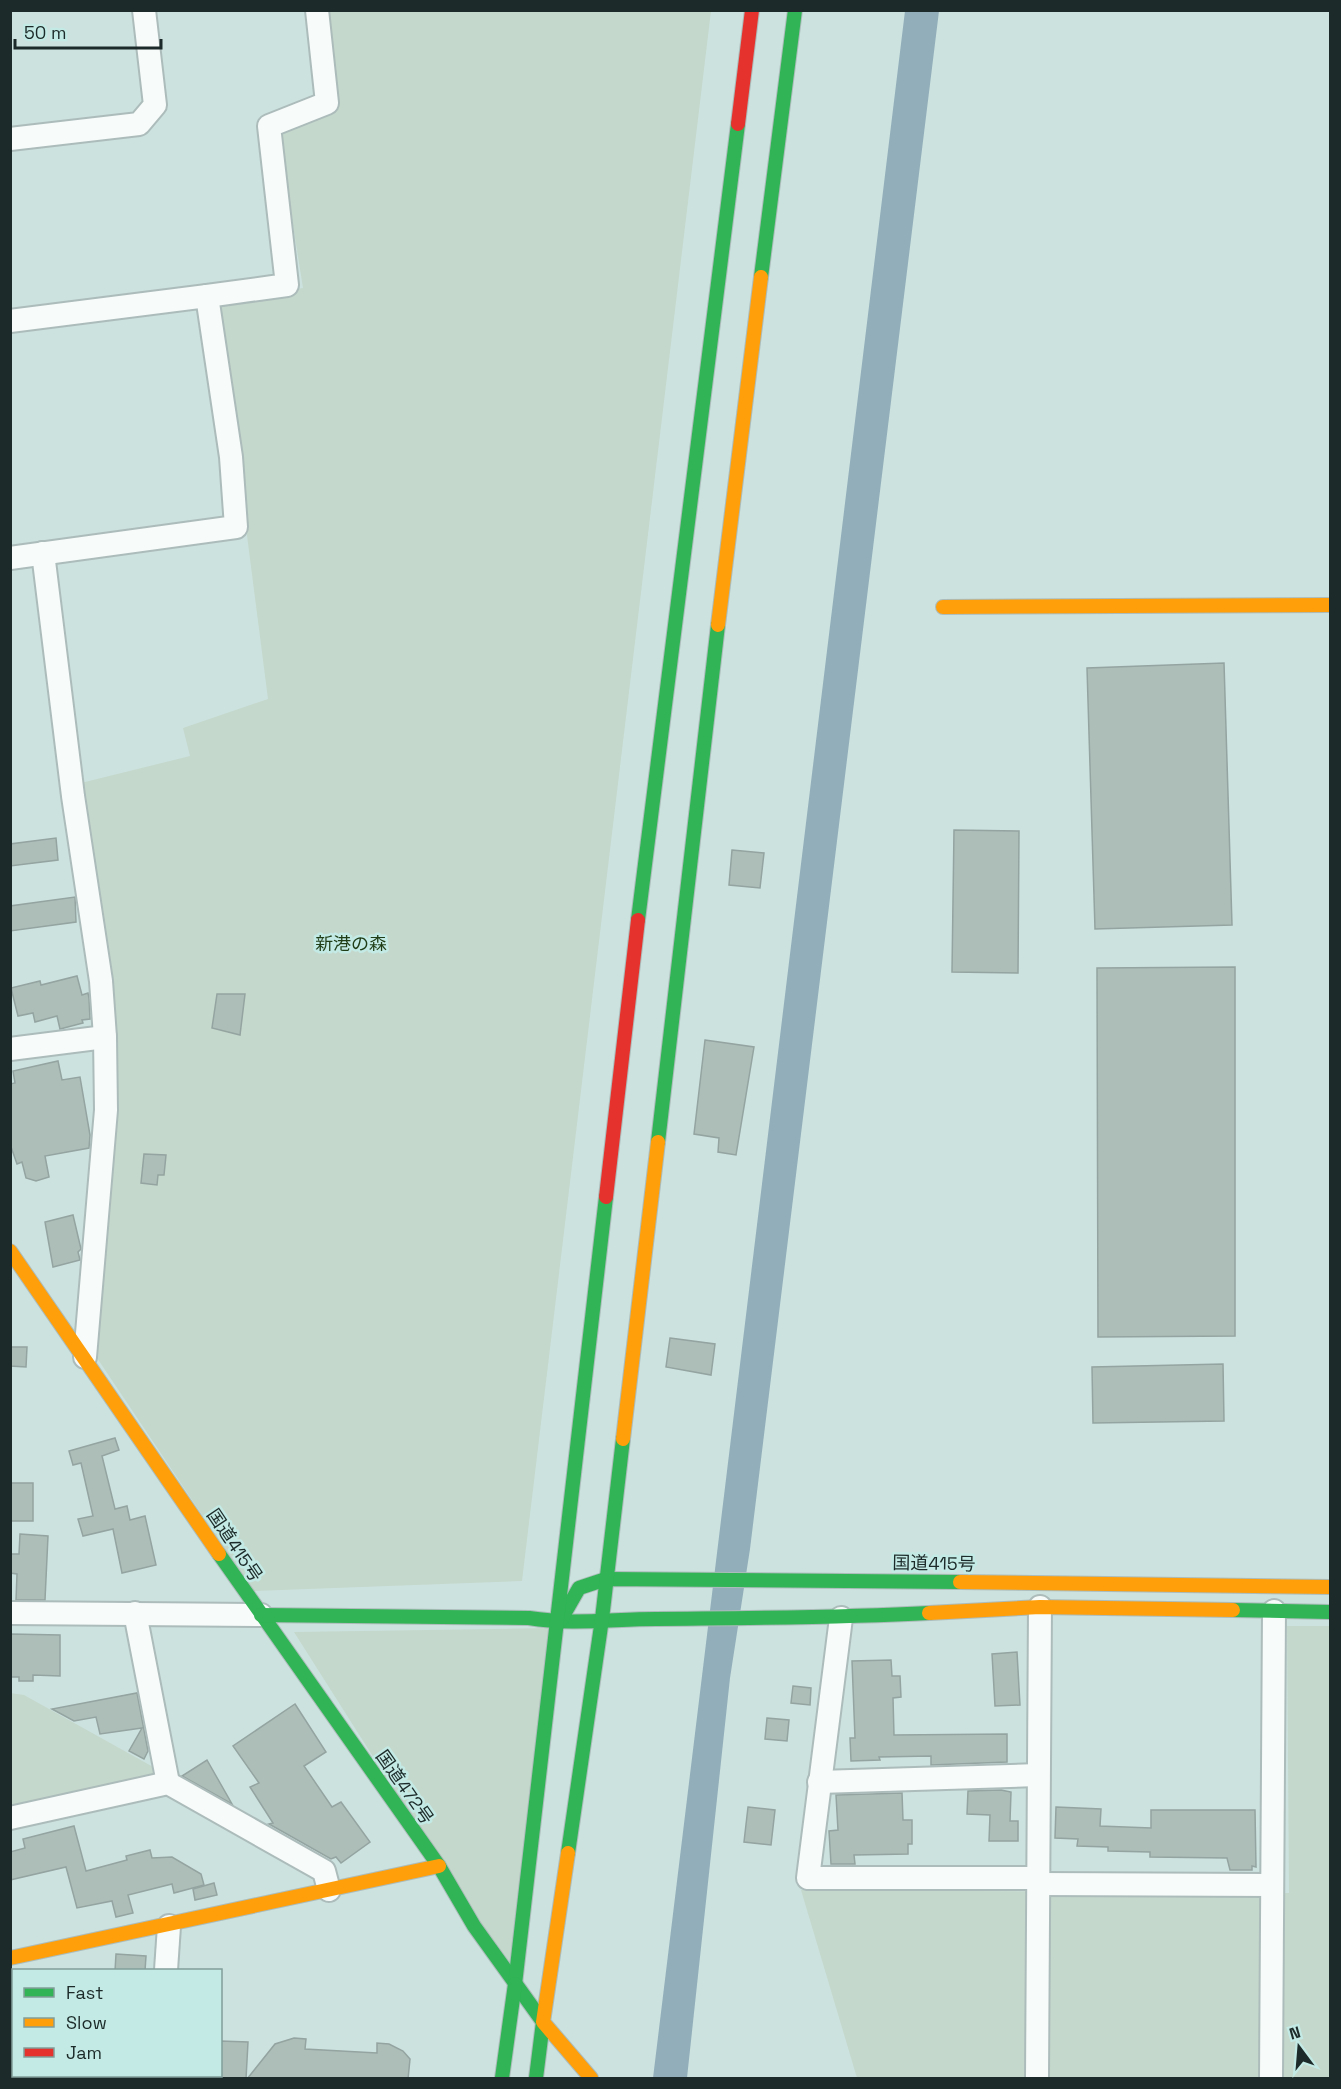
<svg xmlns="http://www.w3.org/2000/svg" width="1341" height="2089" font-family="'Space Grotesk','Noto Sans JP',sans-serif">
<rect width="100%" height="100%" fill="#cce2df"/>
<g fill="#c5d8cc">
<path d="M327,11h384l-189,1570 -269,10 -164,-245 30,-241 -16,-161 -22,-161 109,-27 -7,-28 85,-29 -51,-397 86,-14 -25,-157 59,-24z"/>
<path d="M1287,1626h43v452h-473l-56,-188 488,3z"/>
<path d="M550,1628l-41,343 -215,-339z"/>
<path d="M10,1693l14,2 131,73 -1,9 -143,29z"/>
</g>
<path fill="#92aeba" d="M905,11h34l-189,1538 -20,129 -43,400h-34z"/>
<g fill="#adbeb9" stroke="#94a4a0" stroke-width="1.5">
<path d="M1224,663l8,262 -137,4 -8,-261z"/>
<path d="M954,830l65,1 -1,142 -66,-1z"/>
<path d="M56,838l2,22 -48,6v-22z"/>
<path d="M732,850l32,3 -4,35 -31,-3z"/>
<path d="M75,897l1,25 -66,9v-25z"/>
<path d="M1235,967v369l-137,1 -1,-369z"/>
<path d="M77,976l5,19 6,-2 1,5 1,21 -8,1 1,3 -23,6 -3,-13 -22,6 -2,-9 -15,3 -7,-28 29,-7 1,4z"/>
<path d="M217,994h28l-5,41 -28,-7z"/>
<path d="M705,1040l49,7 -18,108 -18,-3 1,-14 -25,-4z"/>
<path d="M58,1061l4,19 18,-3 10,58 -1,13 -44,8 4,21 -13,4 -10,-3 -4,-16 -5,2 -7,-20v-60l5,-1 -2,-12z"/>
<path d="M144,1154l22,1 -2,20h-6l-1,10 -16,-2z"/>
<path d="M73,1215l8,34 -3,3 2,8 -27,7 -8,-45z"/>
<path d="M670,1338l45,6 -4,31 -45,-8z"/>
<path d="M10,1347h17l-1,20 -16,-1z"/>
<path d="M1223,1364l1,57 -131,2 -1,-56z"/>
<path d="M115,1438l4,12 -17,6 13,53 12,-3 3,14 15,-4 11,49 -34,8 -9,-44 -30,7 -5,-17 15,-3 -12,-53 -8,2 -4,-14z"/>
<rect x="10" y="1483" width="23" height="38"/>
<path d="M20,1534l28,2 -3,64h-29l1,-26 -7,-1v-19h9z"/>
<path d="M10,1634l50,1v41l-27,-1v6h-14v-4h-9z"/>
<path d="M1017,1652l3,53 -25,1 -3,-52z"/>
<path d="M891,1660l1,16h8l1,21 -8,1 1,37 113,-1v28l-76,3v-9l-52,1 1,3 -29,1 -1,-23h5l-3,-77z"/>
<path d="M793,1686l18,2 -1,17 -19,-2z"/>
<path d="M137,1693l11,58 -4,8 -15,-8 13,-23 -42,6 -4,-17 -22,4 -22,-12z"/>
<path d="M295,1704l31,48 -22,14 28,41 9,-5 29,40 -29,21 -5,-6 -5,2 -62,-35 4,-1 -23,-36 9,-4 -26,-37z"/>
<path d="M767,1718l22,2 -2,21 -22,-2z"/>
<path d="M207,1760l25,44 -50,-28z"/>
<path d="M1001,1790l10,2 -1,29h8v20h-29l1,-26 -23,-1 1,-23z"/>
<path d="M902,1793l1,27h9v24h-4v10l-54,1 1,9h-24l-2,-33 9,-1 -2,-35z"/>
<path d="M748,1807l27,3 -4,35 -27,-3z"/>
<path d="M1056,1807l45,2 -1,17 51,2v-18h104l1,57 -4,-1v4h-22l-3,-12 -77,-1v-5l-42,-1v-4l-31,-1 1,-7 -23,-1z"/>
<path d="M74,1826l12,45 41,-11 -1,-4 24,-6 2,8 20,-1 29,17 3,11 -30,8 -2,-9 -44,11 5,18 -17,4 -4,-16 -35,7 -11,-41 -56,13v-28l15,-4 -2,-9z"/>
<path d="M214,1883l3,12 -22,5 -2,-11z"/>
<path d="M116,1954l30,2 -1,15h-30z"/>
<path d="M294,2038l12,1 -1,10 72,4v-10l12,1 14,7 7,8 -2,20h-161l28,-35z"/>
<path d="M220,2041l28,1 -2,37h-26z"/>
</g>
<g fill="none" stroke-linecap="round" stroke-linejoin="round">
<defs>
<g id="street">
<path d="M10,139l129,-15 16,-19 -11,-95"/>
<path d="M10,321l197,-25"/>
<path d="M43,553l30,243 28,185 4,56 1,73 -21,247"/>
<path d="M10,558l226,-31 -5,-70 -24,-161 80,-11 -18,-159 58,-23 -10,-93"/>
<path d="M10,1049l95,-12"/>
<path d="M10,1613l251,2"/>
<path d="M135,1613l33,170"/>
<path d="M841,1618l-33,260h231"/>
<path d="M819,1782l219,-7"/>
<path d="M10,1818l158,-35 156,88 5,19"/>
<path d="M1038,1884l233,1"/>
<path d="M166,1970l3,-44"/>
<path d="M160,2078l1,-2"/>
<path d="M1037,2078l3,-471"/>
<path d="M1271,2078l3,-467"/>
</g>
<g id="fast">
<path d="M761,277l34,-267"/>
<path d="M638,920l100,-796"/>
<path d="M658,1142l60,-517"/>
<path d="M219,1554l220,312 35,60 69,96 -7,56"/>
<path d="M1233,1610l97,2"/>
<path d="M261,1615l268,3c42,7 84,1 127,1 91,-1 182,-1 273,-6"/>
<path d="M559,1623l20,-35 27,-9 354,3"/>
<path d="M568,1853l34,-234 21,-180"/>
<path d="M515,1984l91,-787"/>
<path d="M502,2078l13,-94"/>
</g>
<g id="slow">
<path d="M943,607l387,-2"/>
<path d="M718,625l43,-348"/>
<path d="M10,1251l209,303"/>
<path d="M623,1439l35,-297"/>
<path d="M960,1582l370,5"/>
<path d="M929,1613l111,-6 193,3"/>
<path d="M568,1853l-25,169 48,56"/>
<path d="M10,1958l429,-92"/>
</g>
<g id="jam">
<path d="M738,124l14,-114"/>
<path d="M606,1197l32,-277"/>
</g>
</defs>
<use href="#street" stroke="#acbcba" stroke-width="26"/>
<use href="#fast" stroke="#acbcba" stroke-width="16"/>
<use href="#slow" stroke="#acbcba" stroke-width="16"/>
<use href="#jam" stroke="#acbcba" stroke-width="16"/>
<use href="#street" stroke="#f7fbfa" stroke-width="22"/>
<use href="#fast" stroke="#30b455" stroke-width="14"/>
<use href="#slow" stroke="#ff9f0a" stroke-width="14"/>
<use href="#jam" stroke="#e5322d" stroke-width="14"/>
</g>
<g text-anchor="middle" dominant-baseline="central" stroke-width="5" stroke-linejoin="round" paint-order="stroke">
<g font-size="18" fill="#1f3d16" stroke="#c4eae5">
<text x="351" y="943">新港の森</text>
</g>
<g font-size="18" fill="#1c2b29" stroke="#c4eae5">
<text transform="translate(235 1545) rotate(56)">国道415号</text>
<text transform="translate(934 1563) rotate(1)">国道415号</text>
<text transform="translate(405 1787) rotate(55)">国道472号</text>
</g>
</g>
<rect width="1341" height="2089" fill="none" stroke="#1c2b29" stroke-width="24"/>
<rect x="12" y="1969" width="210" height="108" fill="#c4eae5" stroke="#819e9a" stroke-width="1.5"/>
<rect x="24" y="1988" width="30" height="9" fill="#30b455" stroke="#819e9a" stroke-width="1.5"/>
<text x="66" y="1999" font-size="18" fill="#1c2b29">Fast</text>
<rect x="24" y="2018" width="30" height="9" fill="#ff9f0a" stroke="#819e9a" stroke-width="1.5"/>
<text x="66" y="2029" font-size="18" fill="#1c2b29">Slow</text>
<rect x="24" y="2048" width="30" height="9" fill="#e5322d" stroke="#819e9a" stroke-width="1.5"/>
<text x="66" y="2059" font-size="18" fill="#1c2b29">Jam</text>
<g transform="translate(1299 2047) rotate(344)" stroke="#c4eae5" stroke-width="4.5" paint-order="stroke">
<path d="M0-4.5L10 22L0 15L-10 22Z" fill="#1c2b29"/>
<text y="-9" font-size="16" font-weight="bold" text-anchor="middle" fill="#1c2b29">N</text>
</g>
<path d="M15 39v9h146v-9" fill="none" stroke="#1c2b29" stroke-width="3"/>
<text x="24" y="39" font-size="18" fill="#1c2b29" stroke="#c4eae5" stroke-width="4.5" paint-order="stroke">50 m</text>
</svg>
